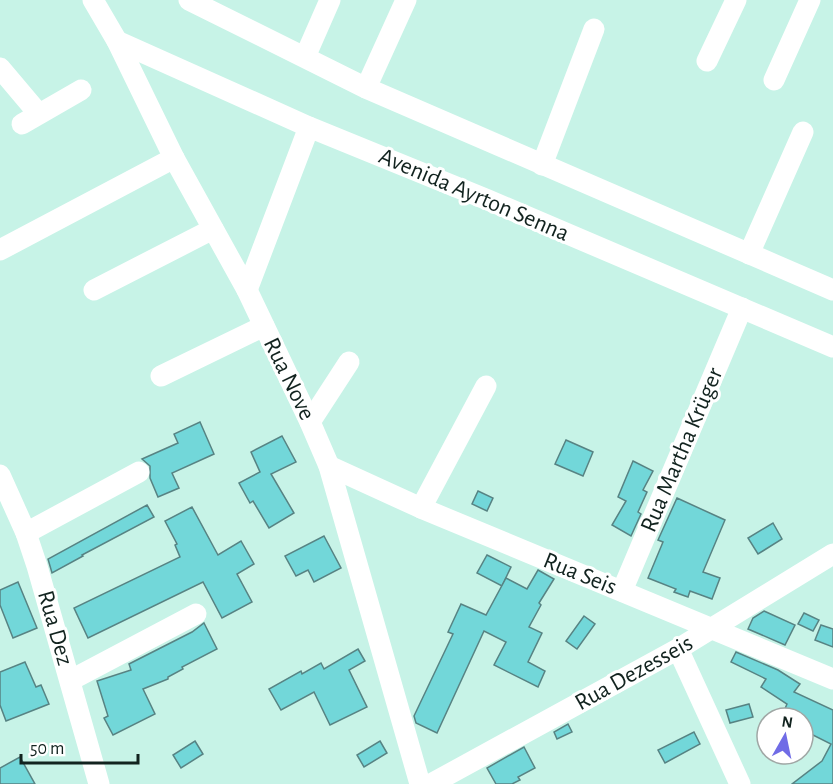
<svg xmlns="http://www.w3.org/2000/svg" width="833" height="784" font-family="'Alegreya Sans',sans-serif">
<rect width="100%" height="100%" fill="#c7f3e7"/>
<g fill="#72d7d9" stroke="#578383" stroke-width="1.5">
<path d="M200,422l14,32 -42,19 7,15 -21,9 -8,-19v-12l-8,-7 36,-16 -4,-9z"/>
<path d="M282,436l14,26 -25,12 23,39 -25,15 -16,-27 -3,2 -11,-20 21,-11 -9,-20z"/>
<path d="M566,440l27,12 -10,24 -28,-12z"/>
<path d="M633,461l20,10 -10,19 4,2 -9,20 3,2 -10,22 -19,-11 14,-24 -8,-4z"/>
<path d="M478,491l15,7 -6,13 -15,-7z"/>
<path d="M677,498l48,22 -22,52 17,6 -8,21 -22,-8 -2,6 -14,-5 2,-3 -28,-11 15,-36 -5,-2z"/>
<path d="M147,505l7,12 -72,38 1,1 -31,17 -4,-14z"/>
<path d="M192,507l26,48 23,-14 13,23 -17,10 15,28 -30,16 -19,-36 -115,56 -14,-30 106,-51 -5,-12 2,-1 -12,-23z"/>
<path d="M773,523l9,16 -24,15 -10,-16z"/>
<path d="M324,536l17,32 -27,14 -6,-12 -12,6 -11,-20z"/>
<path d="M487,555l24,12 -9,19 -25,-13z"/>
<path d="M538,570l16,9 -15,24 2,2 -12,22 13,6 -14,29 17,9 -7,16 -44,-22 12,-23 -22,-11 -47,102 -21,-10 -2,-7 39,-82 -5,-2 13,-28 25,11 20,-37 21,11z"/>
<path d="M18,582l19,46 -24,10 -13,-33v-15z"/>
<path d="M764,611l31,14 -10,20 -37,-16 5,-11z"/>
<path d="M804,613l15,7 -6,11 -15,-7z"/>
<path d="M584,616l11,8 -18,25 -11,-8z"/>
<path d="M204,623l13,26 -35,18 1,2 -15,8v2l-25,10 12,25 -42,21 -9,-17 4,-2 -11,-35 34,-11 -2,-6 63,-32z"/>
<path d="M821,625l12,4v18l-18,-7z"/>
<path d="M358,649l7,12 -16,9 18,37 -37,18 -16,-33 -33,18 -12,-21 32,-18 1,3 19,-11 3,6z"/>
<path d="M736,652l42,18 22,14 -6,8 39,18v74h-41l30,-23 9,-17 -28,-14v-12h-22l6,-14 -26,-17 5,-8 -35,-17z"/>
<path d="M25,662l11,25 5,-2 8,19 -43,17 -6,-16v-33z"/>
<path d="M749,704l4,13 -23,6 -4,-13z"/>
<path d="M568,724l4,8 -15,7 -3,-7z"/>
<path d="M694,732l6,12 -35,19 -7,-13z"/>
<path d="M195,741l8,13 -22,14 -8,-13z"/>
<path d="M380,741l7,12 -23,14 -7,-12z"/>
<path d="M524,747l11,21 -17,9 2,3 -8,4h-16l-9,-16z"/>
<path d="M20,757l15,27h-35v-16z"/>
</g>
<g fill="none" stroke-linecap="round" stroke-linejoin="round">
<g stroke="#fff" stroke-width="21">
<path d="M93,0l24,41 57,117 73,132 63,132 19,44 91,318"/>
<path d="M189,0l177,88 467,202"/>
<path d="M117,41l192,86 179,73 345,147"/>
<path d="M305,57l25,-57"/>
<path d="M707,61l29,-61"/>
<path d="M0,68l38,45"/>
<path d="M774,80l36,-80"/>
<path d="M366,88l40,-88"/>
<path d="M22,124l59,-34"/>
<path d="M542,165l52,-136"/>
<path d="M0,250l174,-92"/>
<path d="M749,254l54,-122"/>
<path d="M94,290l119,-61"/>
<path d="M247,290l62,-163"/>
<path d="M161,376l103,-50"/>
<path d="M310,422l39,-60"/>
<path d="M329,466l92,42 412,171"/>
<path d="M0,475l26,58 11,33 62,218"/>
<path d="M421,508l65,-122"/>
<path d="M26,533l113,-61"/>
<path d="M622,591l120,-283"/>
<path d="M678,649l62,135"/>
<path d="M71,680l125,-66"/>
<path d="M431,784l247,-135 155,-95"/>
</g>
</g>
<g text-anchor="middle" dominant-baseline="central" stroke-width="6" stroke-linejoin="round" paint-order="stroke">
<g font-size="24" fill="#12231f" stroke="#fff">
<text transform="translate(474 195) rotate(23)">Avenida Ayrton Senna</text>
<text transform="translate(289 379) rotate(64)">Rua Nove</text>
<text transform="translate(682 450) rotate(-67)">Rua Martha Krüger</text>
<text transform="translate(580 574) rotate(22)">Rua Seis</text>
<text transform="translate(55 628) rotate(74)">Rua Dez</text>
<text transform="translate(634 673) rotate(-29)">Rua Dezesseis</text>
</g>
</g>
<g transform="translate(785 736) rotate(9)"><circle r="28" fill="#ffffff" stroke="#a0a7a5" stroke-width="1.5"/>
<path d="M0-4.5L10 22L0 15L-10 22Z" fill="#706ce6"/>
<text y="-9" font-size="16" font-weight="bold" text-anchor="middle" fill="#12231f">N</text>
</g>
<path d="M21 754v9h117v-9" fill="none" stroke="#12231f" stroke-width="3"/>
<text x="30" y="754" font-size="18" fill="#12231f" stroke="#ffffff" stroke-width="4.5" paint-order="stroke">50 m</text>
</svg>
